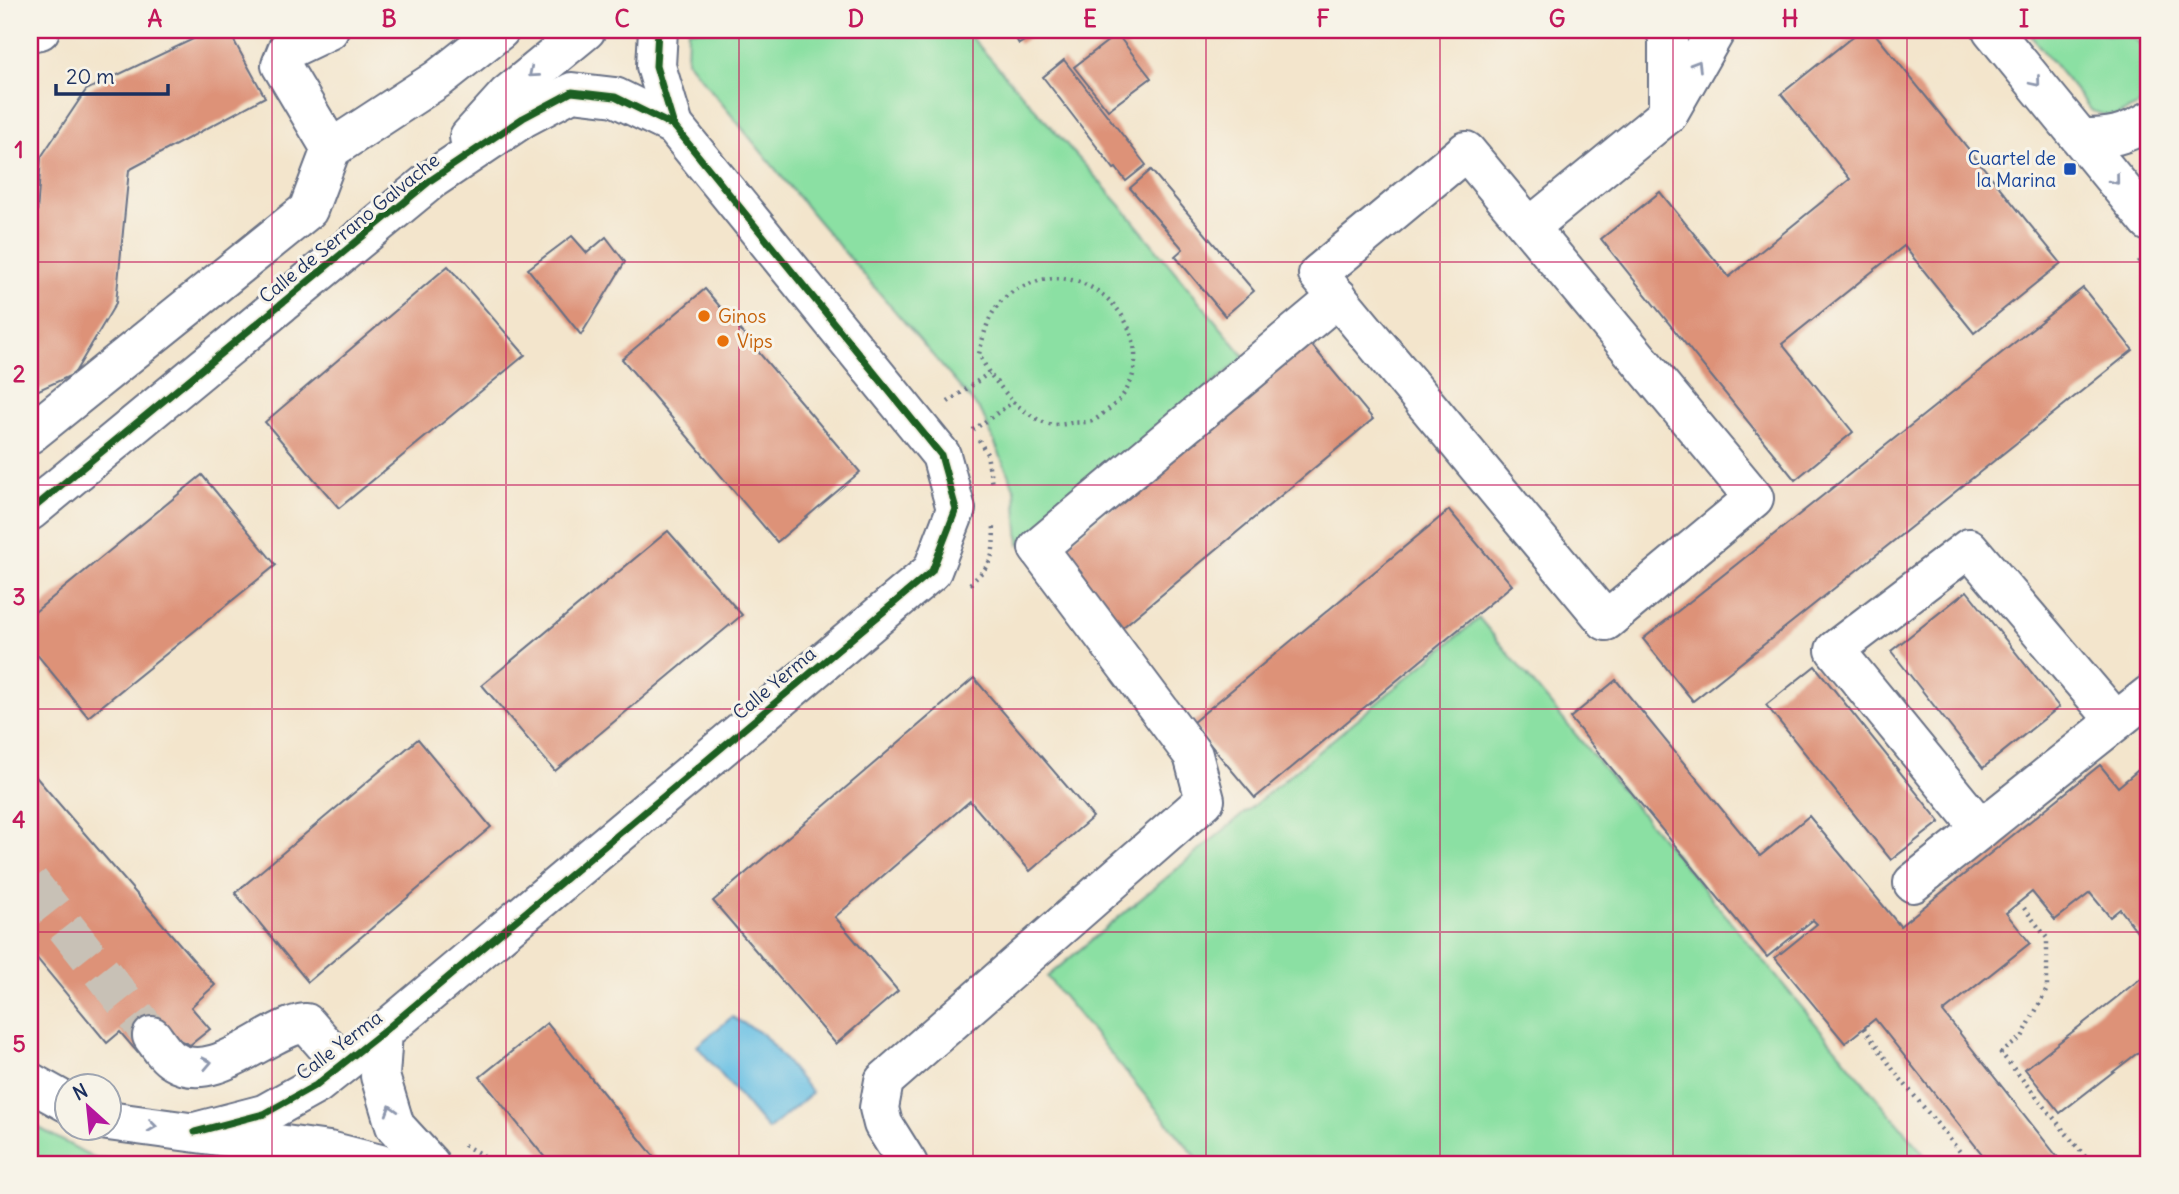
<svg xmlns="http://www.w3.org/2000/svg" width="2179" height="1194" font-family="Delius,sans-serif">
<rect width="100%" height="100%" fill="#f7f3e8"/>
<filter id="ink" filterUnits="userSpaceOnUse"><feTurbulence type="fractalNoise" baseFrequency=".0143" numOctaves="2"/><feDisplacementMap in="SourceGraphic" scale="14" xChannelSelector="R" yChannelSelector="G"/><feConvolveMatrix kernelMatrix="1 2 1 2 8 2 1 2 1" color-interpolation-filters="sRGB"/></filter>
<filter id="wash" filterUnits="userSpaceOnUse"><feTurbulence type="fractalNoise" baseFrequency=".00686" numOctaves="4" result="noise"/><feDisplacementMap in="SourceGraphic" scale="28" xChannelSelector="R" yChannelSelector="G"/><feGaussianBlur stdDeviation="1.57" result="paint"/><feColorMatrix in="noise" values="0 0 0 0 0 0 0 0 0 0 0 0 0 0 0 0 0 1.4 0 .05"/><feComposite in="paint" operator="in"/></filter>
<g filter="url(#wash)">
<rect width="100%" height="100%" fill="#f3e5cc"/>
<g fill="#8be0a3" stroke="#538880" stroke-width="2">
<path d="M688,30h277l156,176 124,151 -226,188 -4,-55 -33,-77 -165,-193 -130,-159z"/>
<path d="M2026,30h42l63,7 11,8 7,9v39l-7,11 -24,11h-13l-13,-4z"/>
<path d="M1479,618l453,546h-730l-155,-187z"/>
<path d="M30,1123l66,36 71,5h-137z"/>
</g>
<path fill="#66bfe4" stroke="#4077a1" stroke-width="2" d="M732,1017l31,17 49,59 -44,37 -71,-84z"/>
<g id="blocks">
<g fill="#dd9278">
<path d="M212,30h16l37,67 -136,73 -13,133 -42,71 -44,20v-107l2,-3 9,-127 45,-67z"/>
<path d="M1011,30h31l-23,14z"/>
<path d="M1861,30h11l189,233 -87,70 -70,-87 -122,98 71,88 -58,48 -194,-241 59,-47 69,85 121,-98 -69,-85z"/>
<path d="M1117,34l34,44 -43,32 -34,-43z"/>
<path d="M1064,60l82,105 -20,16 -10,-13 -2,1 -71,-92z"/>
<path d="M1151,170l103,121 -29,25 -50,-60 8,-7 -53,-61z"/>
<path d="M572,236l15,17 19,-16 19,25 -44,73 -53,-66z"/>
<path d="M448,266l77,89 -186,153 -74,-86z"/>
<path d="M2083,288l50,62 -440,351 -50,-62z"/>
<path d="M705,289l155,183 -83,70 -155,-183z"/>
<path d="M1310,343l63,76 -256,213 -63,-76z"/>
<path d="M202,475l74,90 -188,152 -58,-71v-30z"/>
<path d="M1449,510l63,75 -257,213 -63,-75z"/>
<path d="M668,531l74,84 -187,156 -73,-86z"/>
<path d="M1967,591l92,116 -76,61 -92,-117z"/>
<path d="M1815,666l125,156 -49,38 -125,-155z"/>
<path d="M974,678l119,139 -63,54 -60,-70 -135,116 63,74 -62,53 -123,-143z"/>
<path d="M1616,680l144,176 49,-40 91,110 200,-161 18,22 31,-26v186l-29,-38 -10,8 -20,-24 -35,27 -23,-28 -26,21 24,30 -87,69 120,152h-73l-115,-145 -30,24 -70,-85 42,-34 -4,-4 -46,37 -197,-239z"/>
<path d="M418,739l73,88 -183,155 -73,-89z"/>
<path d="M30,770l185,215 -24,22 19,22 -20,16 -32,-15 -21,22 -17,-20 -13,11 -77,-93z"/>
<path d="M2149,972v72l-89,69 -35,-44z"/>
<path d="M547,1023l113,141h-110l-70,-87z"/>
</g>
</g>
</g>
<g filter="url(#ink)">
<use href="#blocks" fill-opacity="0" stroke="#676f84" stroke-width="2"/>
<g fill="none" stroke-linecap="round" stroke-linejoin="round">
<path stroke="#c8c1b6" stroke-width="38" stroke-dasharray="38 19" stroke-linecap="butt" d="M30,882l122,154"/>
<defs>
<g id="minor">
<path d="M329,30l-42,20 -6,15 50,84"/>
<path d="M1665,30l3,8v76l48,-84"/>
<path d="M30,32l10,-2"/>
<path d="M469,137l38,-42 79,-65"/>
<path d="M1466,151l288,347 -148,123 -288,-347z"/>
<path d="M1530,227l138,-113"/>
<path d="M30,434l278,-224 23,-61 107,-70 62,-49"/>
<path d="M30,511l401,-331 92,-62 49,-26 43,5 59,29"/>
<path d="M1981,829l-146,-179 134,-102 147,173"/>
<path d="M1913,883l236,-188"/>
<path d="M383,1032l-3,44 15,50 35,38"/>
<path d="M152,1036c6,8 13,20 22,25 41,25 94,-34 132,-38l36,41"/>
<path d="M30,1082l36,20"/>
<path d="M108,1121l221,30 51,13"/>
<path d="M195,1132l69,-18 52,-29 67,-53 549,-461 24,-62 -15,-54 -267,-329 -18,-60 2,-36"/>
<path d="M908,1164l-25,-40 -4,-16 5,-27 321,-281 -12,-45 -155,-207 300,-251"/>
</g>
<g id="major">
<path d="M1992,30l157,192"/>
<path d="M2082,138c30,0 40,-2 67,-17"/>
</g>
</defs>
<use href="#minor" stroke="#676f84" stroke-width="42"/>
<use href="#major" stroke="#676f84" stroke-width="42"/>
<g stroke="#676f84" stroke-width="4.5" stroke-dasharray="2 5" stroke-linecap="butt">
<path d="M2139,260l10,13"/>
<path d="M948,402l41,-29"/>
<path d="M973,430l40,-28c12,9 26,21 41,23 5,0 12,-1 16,-2 7,-1 15,0 22,-2 6,-2 12,-9 17,-12 44,-33 28,-95 -15,-120 -17,-10 -36,-14 -56,-8 -42,12 -50,34 -59,73l10,19 24,29"/>
<path d="M979,440l8,14 5,31"/>
<path d="M970,584c26,-24 23,-28 24,-62"/>
<path d="M2024,908l23,30v51l-25,48 -21,16 90,111"/>
<path d="M1864,1028l30,43 76,93"/>
<path d="M464,1145l34,19"/>
</g>
<use href="#minor" stroke="#fff" stroke-width="38"/>
<use href="#major" stroke="#fff" stroke-width="38"/>
<defs>
<g id="cycleway">
<path d="M30,511l401,-331 92,-62 49,-26 43,5 59,29"/>
<path d="M195,1132l69,-18 52,-29 67,-53 549,-461 24,-62 -15,-54 -267,-329 -18,-60 2,-36"/>
</g>
</defs>
<use href="#cycleway" stroke="#f7f3e8" stroke-width="11"/>
<use href="#cycleway" stroke="#1b5e20" stroke-width="7"/>
</g>
<defs><path id="oneway-chevron" d="M-2-3.5L2.5 0L-2 3.5" fill="none" stroke-width="1.6" stroke-linecap="round" stroke-linejoin="round" transform="scale(1.75)"/></defs>
<g stroke="#8d97ae">
<use href="#oneway-chevron" transform="translate(1697 65) rotate(-59)"/>
<use href="#oneway-chevron" transform="translate(533 73) rotate(140)"/>
<use href="#oneway-chevron" transform="translate(2036 82) rotate(50)"/>
<use href="#oneway-chevron" transform="translate(2115 180) rotate(51)"/>
<use href="#oneway-chevron" transform="translate(207 1063) rotate(-12)"/>
<use href="#oneway-chevron" transform="translate(391 1110) rotate(-107)"/>
<use href="#oneway-chevron" transform="translate(152 1126) rotate(7)"/>
</g>
</g>
<path fill="none" stroke="#c2185b" stroke-width="2" stroke-opacity="0.55" d="M272,30v1134M506,30v1134M739,30v1134M973,30v1134M1206,30v1134M1440,30v1134M1673,30v1134M1907,30v1134M30,262h2119M30,485h2119M30,709h2119M30,932h2119"/>
<rect fill="#1a4fb4" stroke="#f7f3e8" stroke-width="2.5" x="2063" y="162" width="14" height="14" rx="3.5"/>
<g fill="#e8710a" stroke="#f7f3e8" stroke-width="2.5">
<circle cx="704" cy="316" r="7"/>
<circle cx="723" cy="341" r="7"/>
</g>
<g text-anchor="middle" dominant-baseline="central" stroke-width="6" stroke-linejoin="round" paint-order="stroke">
<g font-size="19" fill="#164399" stroke="#f7f3e8" text-anchor="end">
<text x="2056" y="158">Cuartel de<tspan x="2056" dy="22">la Marina</tspan></text>
</g>
<g font-size="19" fill="#1b2f5e" stroke="#f7f3e8">
<text transform="translate(349 228) rotate(-39)">Calle de Serrano Galvache</text>
<text transform="translate(774 683) rotate(-40)">Calle Yerma</text>
<text transform="translate(339 1045) rotate(-37)">Calle Yerma</text>
</g>
<g font-size="19" fill="#c56008" stroke="#f7f3e8" text-anchor="start">
<text x="718" y="316">Ginos</text>
<text x="737" y="341">Vips</text>
</g>
</g>
<rect width="2179" height="1194" fill="none" stroke="#f7f3e8" stroke-width="77"/>
<g transform="translate(88 1107) rotate(333)"><circle r="33" fill="#f7f3e8" stroke="#9fa5b1" stroke-width="2"/>
<path d="M0-5L12 26L0 18L-12 26Z" fill="#b5179e"/>
<text y="-10" font-size="19" font-weight="bold" text-anchor="middle" fill="#1b2f5e">N</text>
</g>
<path d="M56 84v10h112v-10" fill="none" stroke="#1b2f5e" stroke-width="3.5"/>
<text x="66" y="84" font-size="21" fill="#1b2f5e" stroke="#f7f3e8" stroke-width="5" paint-order="stroke">20 m</text>
<rect x="38" y="38" width="2102" height="1118" fill="none" stroke="#c2185b" stroke-width="2.5"/>
<g font-size="23" text-anchor="middle" font-weight="bold" fill="#c2185b">
<text x="155" y="27">A</text>
<text x="389" y="27">B</text>
<text x="622" y="27">C</text>
<text x="856" y="27">D</text>
<text x="1090" y="27">E</text>
<text x="1323" y="27">F</text>
<text x="1557" y="27">G</text>
<text x="1790" y="27">H</text>
<text x="2024" y="27">I</text>
<text x="19" y="158">1</text>
<text x="19" y="382">2</text>
<text x="19" y="605">3</text>
<text x="19" y="828">4</text>
<text x="19" y="1052">5</text>
</g>
</svg>
